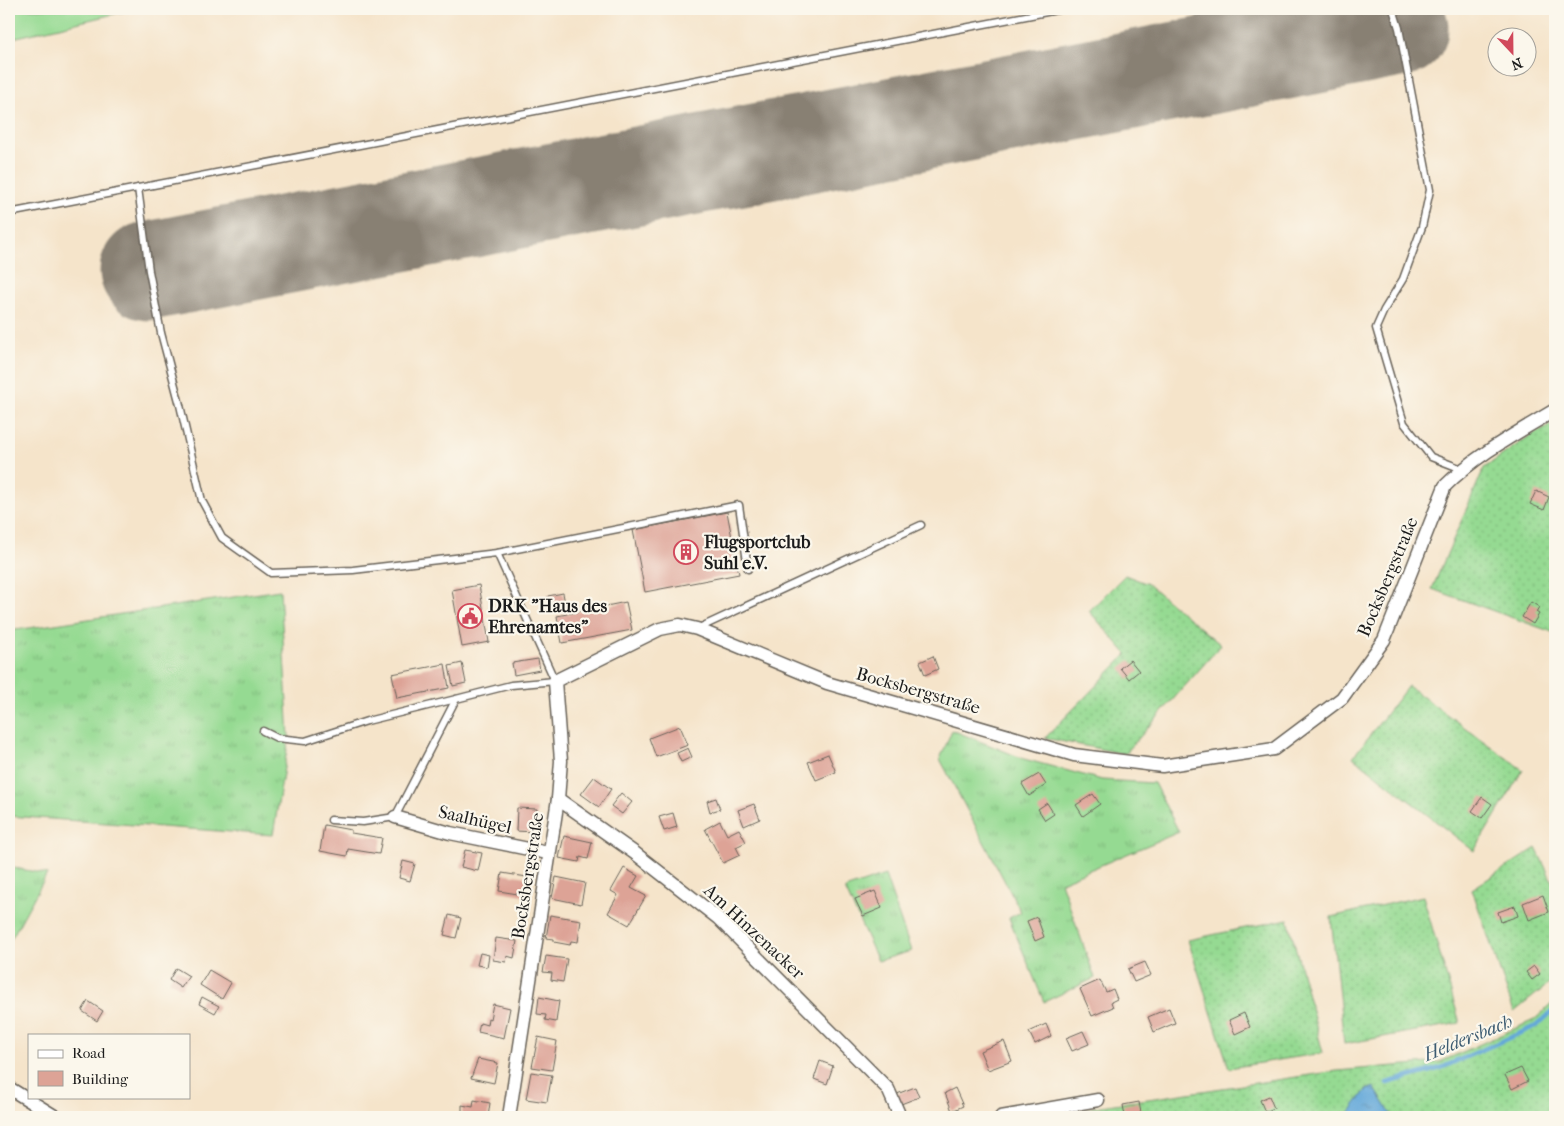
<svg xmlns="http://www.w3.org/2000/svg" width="1564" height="1126" font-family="'IM FELL French Canon',serif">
<defs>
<pattern id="grass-tufts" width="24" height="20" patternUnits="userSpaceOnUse" patternTransform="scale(1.25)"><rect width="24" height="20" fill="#95da92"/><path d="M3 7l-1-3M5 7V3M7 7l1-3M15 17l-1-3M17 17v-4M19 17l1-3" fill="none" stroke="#80ba7d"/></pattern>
<pattern id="garden-dots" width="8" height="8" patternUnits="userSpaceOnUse" patternTransform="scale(1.25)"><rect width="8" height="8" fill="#95da92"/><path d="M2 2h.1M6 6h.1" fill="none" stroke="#80ba7d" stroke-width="1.8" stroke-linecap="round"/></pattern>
<pattern id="water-ripples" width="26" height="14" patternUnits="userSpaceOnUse" patternTransform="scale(1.25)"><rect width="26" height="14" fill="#64a8d9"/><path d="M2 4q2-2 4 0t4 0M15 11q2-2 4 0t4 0" fill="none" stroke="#5288af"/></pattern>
</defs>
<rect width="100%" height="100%" fill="#fbf7ec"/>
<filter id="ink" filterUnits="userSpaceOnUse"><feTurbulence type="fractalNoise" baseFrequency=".02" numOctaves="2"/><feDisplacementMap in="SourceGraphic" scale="10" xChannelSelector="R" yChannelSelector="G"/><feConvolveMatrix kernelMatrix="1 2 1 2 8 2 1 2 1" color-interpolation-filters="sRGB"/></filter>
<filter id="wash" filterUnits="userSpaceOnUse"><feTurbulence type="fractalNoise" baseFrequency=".0096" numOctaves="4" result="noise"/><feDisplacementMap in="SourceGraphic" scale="20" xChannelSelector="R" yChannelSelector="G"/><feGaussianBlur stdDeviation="1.12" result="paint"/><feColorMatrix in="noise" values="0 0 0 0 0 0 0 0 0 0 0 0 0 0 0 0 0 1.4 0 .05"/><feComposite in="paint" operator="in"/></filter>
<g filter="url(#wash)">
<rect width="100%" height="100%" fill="#f5e4ca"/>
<g fill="url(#grass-tufts)" stroke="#587b57">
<path d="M280,590l9,147 -16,98 -264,-19v-185z"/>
<path d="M952,730l72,29 78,21 52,3 25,49 -118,50 34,96 -51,24 -35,-84 12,-6 -81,-153z"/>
<path d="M9,867l38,7 -38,69z"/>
<path d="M885,875l26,76 -33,10 -33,-72z"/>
</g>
<g fill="url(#garden-dots)" stroke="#587b57">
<path d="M1555,422v211l-123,-44 52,-121 44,-31z"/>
<path d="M1125,575l23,9 73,61 -96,109 -80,-16 82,-84 -38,-43z"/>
<path d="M1408,686l115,84 -49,81 -121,-94z"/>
<path d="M1536,848l19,39v92l-41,33 -42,-123z"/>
<path d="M1423,896l37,127 -116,21 -13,-127z"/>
<path d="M1288,919l35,134 -94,15 -41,-128z"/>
<path d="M1555,1001v116h-510l56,-11 236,-35 103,-9 94,-42z"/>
</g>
<path fill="#95da92" stroke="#587b57" d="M9,9h126l-126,30z"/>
<path fill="url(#water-ripples)" stroke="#40627a" d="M1374,1087l19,30h-47l20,-27z"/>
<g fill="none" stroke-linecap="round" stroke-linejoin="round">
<path stroke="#64a8d9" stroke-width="4.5" d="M1387,1083l54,-15 95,-42 19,-17"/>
<path stroke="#888073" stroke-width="99" d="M149,271l1250,-243"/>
</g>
<g id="blocks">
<g fill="#dda396">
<path d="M1536,491l13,6 -5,13 -14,-6z"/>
<path d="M727,512l12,62 -94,18 -12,-62z"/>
<path d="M479,585l10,57 -27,5 -10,-57z"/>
<path d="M563,593l3,16 -16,2 -2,-15z"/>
<path d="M626,602l6,28 -70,13 -5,-27z"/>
<path d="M1531,602l8,5 -3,5 3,2 -6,10 -11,-7z"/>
<path d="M933,656l5,13 -13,6 -5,-13z"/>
<path d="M538,659l2,11 -26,5 -2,-12z"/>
<path d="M1130,660l9,11 -10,8 -9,-11z"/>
<path d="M462,663l4,20 -13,3 -4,-20z"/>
<path d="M445,664l4,24 -52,10 -5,-24z"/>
<path d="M680,726l8,19 -32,12 -7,-19z"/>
<path d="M688,748l4,9 -11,5 -4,-9z"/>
<path d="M828,754l8,18 -20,8 -8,-18z"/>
<path d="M1039,774l7,11 -17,11 -7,-12z"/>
<path d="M594,777l17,12 -12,18 -18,-13z"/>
<path d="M621,793l11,9 -10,12 -11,-8z"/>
<path d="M1093,794l7,10 -17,12 -7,-11z"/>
<path d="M1482,797l10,7 -10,14 -10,-7z"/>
<path d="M716,798l4,11 -10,3 -3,-11z"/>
<path d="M1047,803l7,11 -9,6 -7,-11z"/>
<path d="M754,804l6,15 -16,7 -6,-16z"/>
<path d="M517,808l20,1 -2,23 -19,-1z"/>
<path d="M673,813l4,14 -13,4 -5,-14z"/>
<path d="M720,821l7,14 12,-6 7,13 -10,5 4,8 -17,8 -18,-34z"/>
<path d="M324,825l27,5v3l31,5 -3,16 -31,-5 -1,7 -27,-5z"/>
<path d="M564,836l28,6 -4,17 -8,-2 -1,5 -20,-4z"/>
<path d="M465,850l17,3 -4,18 -17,-4z"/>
<path d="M403,861l12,3 -5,17 -11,-3z"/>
<path d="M624,868l14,8 -7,12 15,8 -17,29 -21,-12 10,-18 -7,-4z"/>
<path d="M502,873l25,4 -3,18 -25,-4z"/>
<path d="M556,877l29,6 -4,21 -29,-6z"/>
<path d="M875,891l7,17 -19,8 -8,-17z"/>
<path d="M1543,895l6,17 -20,8 -6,-17z"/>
<path d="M1515,906l3,10 -17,6 -3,-10z"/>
<path d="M449,915l12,3 -5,20 -12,-3z"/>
<path d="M550,915l31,5 -3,22 -7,-1 -1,4 -16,-3v-3l-8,-1z"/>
<path d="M1037,917l7,20 -9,4 -8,-20z"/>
<path d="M496,938l21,3 -3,17 -7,-2 -1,6 -13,-2z"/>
<path d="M480,953l9,2 -2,12 -10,-2z"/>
<path d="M546,956l21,3 -4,23 -12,-2 1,-7 -9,-1z"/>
<path d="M1145,962l6,13 -17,7 -6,-13z"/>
<path d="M1534,966l6,8 -8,6 -6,-8z"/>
<path d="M176,968l13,8 -8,12 -12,-8z"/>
<path d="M209,970l22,13 -9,16 -22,-14z"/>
<path d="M1100,980l6,12 7,-3 4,10 -6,3 2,5 -21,9 -12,-27z"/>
<path d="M202,997l17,9 -4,7 -16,-9z"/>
<path d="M539,997l20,4 -3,21 -11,-2 1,-5 -9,-1z"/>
<path d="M88,1001l15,10 -6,10 -15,-10z"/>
<path d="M493,1004l17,4 -6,30 -26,-6 2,-9 7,2 1,-7 2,1z"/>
<path d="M1169,1008l6,15 -21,9 -6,-15z"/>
<path d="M1244,1013l6,14 -15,7 -6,-14z"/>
<path d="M1046,1024l5,12 -16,8 -6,-12z"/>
<path d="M1083,1031l6,13 -17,7 -6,-13z"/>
<path d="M538,1037l19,4 -5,29 -20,-3z"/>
<path d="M1004,1041l8,20 -24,9 -8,-19z"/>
<path d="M478,1059l20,4 -4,20 -23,-5z"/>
<path d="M820,1061l13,5 -6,18 -13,-5z"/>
<path d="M1521,1068l7,13 -16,8 -7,-14z"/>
<path d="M531,1072l21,3 -5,27 -21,-3z"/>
<path d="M915,1087l4,10 -18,7 -4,-10z"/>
<path d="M955,1088l8,18 -11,5 -7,-18z"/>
<path d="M1269,1096l5,12 -9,4 -5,-12z"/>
<path d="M474,1100l16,3 -2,14 -21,-2v2h-5v-12l11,2z"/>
<path d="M1139,1102l2,11 -16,3 -2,-11z"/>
</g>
</g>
</g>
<g filter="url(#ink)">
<use href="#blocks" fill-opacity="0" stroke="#686259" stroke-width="1"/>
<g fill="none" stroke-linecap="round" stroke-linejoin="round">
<defs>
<g id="service">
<path d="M1393,9l6,19 31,162 -8,37 -19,52 -19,31 -8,18 28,95 27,34 31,12"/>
<path d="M138,188l11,83 12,62 19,72 22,96 20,37 49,35 82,-3 144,-17"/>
<path d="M9,213l1053,-204"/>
<path d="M699,628l222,-103"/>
<path d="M263,731l14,7 28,3 62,-20 89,-22"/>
<path d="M331,820l32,2 32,-5 61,-118 55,-14 44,-4 -58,-128 242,-48 9,64"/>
</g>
<g id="minor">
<path d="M558,799l78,55 82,64 170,171 10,23 -1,5"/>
<path d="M395,817l55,16 98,20"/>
<path d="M9,1088l47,29"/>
<path d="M509,1117l49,-318 3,-38 -6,-80 105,-52 20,-4 17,4 130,54 247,72 88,11 112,-17 68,-51 42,-58 61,-154c32,-32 72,-53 110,-76"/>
<path d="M1001,1117l97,-17"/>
</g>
</defs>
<use href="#service" stroke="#686259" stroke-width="9"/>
<use href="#minor" stroke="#686259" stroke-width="15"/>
<use href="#service" stroke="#fff" stroke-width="6"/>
<use href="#minor" stroke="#fff" stroke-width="12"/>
</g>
</g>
<defs>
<symbol id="building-ring" viewBox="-11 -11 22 22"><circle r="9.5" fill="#fbf7ec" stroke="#d1495b" stroke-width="1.5"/><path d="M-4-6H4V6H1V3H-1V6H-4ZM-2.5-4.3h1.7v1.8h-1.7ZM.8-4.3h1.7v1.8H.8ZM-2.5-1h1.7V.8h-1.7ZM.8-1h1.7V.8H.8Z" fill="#d1495b"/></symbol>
<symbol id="civic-ring" viewBox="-11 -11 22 22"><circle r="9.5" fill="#fbf7ec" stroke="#d1495b" stroke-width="1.5"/><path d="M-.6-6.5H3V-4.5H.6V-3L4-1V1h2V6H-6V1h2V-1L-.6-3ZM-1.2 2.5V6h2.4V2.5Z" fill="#d1495b"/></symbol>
</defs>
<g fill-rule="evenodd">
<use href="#building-ring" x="672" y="538" width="28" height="28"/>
<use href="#civic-ring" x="456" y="602" width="28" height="28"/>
</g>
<g text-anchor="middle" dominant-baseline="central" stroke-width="4.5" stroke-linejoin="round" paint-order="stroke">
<g font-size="18" font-weight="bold" fill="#1c1c1c" stroke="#fbf7ec" text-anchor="start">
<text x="704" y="542">Flugsportclub<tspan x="704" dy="21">Suhl e.V.</tspan></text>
<text x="488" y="606">DRK "Haus des<tspan x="488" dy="21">Ehrenamtes"</tspan></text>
</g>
<g font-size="18" fill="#1c1c1c" stroke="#fbf7ec">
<text transform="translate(1388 577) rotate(-67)">Bocksbergstraße</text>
<text transform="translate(918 691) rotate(16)">Bocksbergstraße</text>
<text transform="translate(475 820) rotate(13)">Saalhügel</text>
<text transform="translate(528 876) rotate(-81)">Bocksbergstraße</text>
<text transform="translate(754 932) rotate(43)">Am Hinzenacker</text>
</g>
<g font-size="19" font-style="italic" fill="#3c5b71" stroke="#fbf7ec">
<text transform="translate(1468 1038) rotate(-22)">Heldersbach</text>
</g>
</g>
<rect width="1564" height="1126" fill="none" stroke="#fbf7ec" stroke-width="30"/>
<rect x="28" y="1034" width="162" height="65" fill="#fbf7ec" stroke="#a29f99"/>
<rect x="38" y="1050" width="25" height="8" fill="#ffffff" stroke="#a29f99"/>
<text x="72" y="1058" font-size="15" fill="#1c1c1c">Road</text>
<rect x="38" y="1071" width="25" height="15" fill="#dda396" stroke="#a29f99"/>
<text x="72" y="1084" font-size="15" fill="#1c1c1c">Building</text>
<g transform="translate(1512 52) rotate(158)"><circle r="24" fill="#fbf7ec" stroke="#a29f99"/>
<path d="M0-4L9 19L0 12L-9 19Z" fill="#d1495b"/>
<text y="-8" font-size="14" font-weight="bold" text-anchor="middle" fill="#1c1c1c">N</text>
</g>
</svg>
